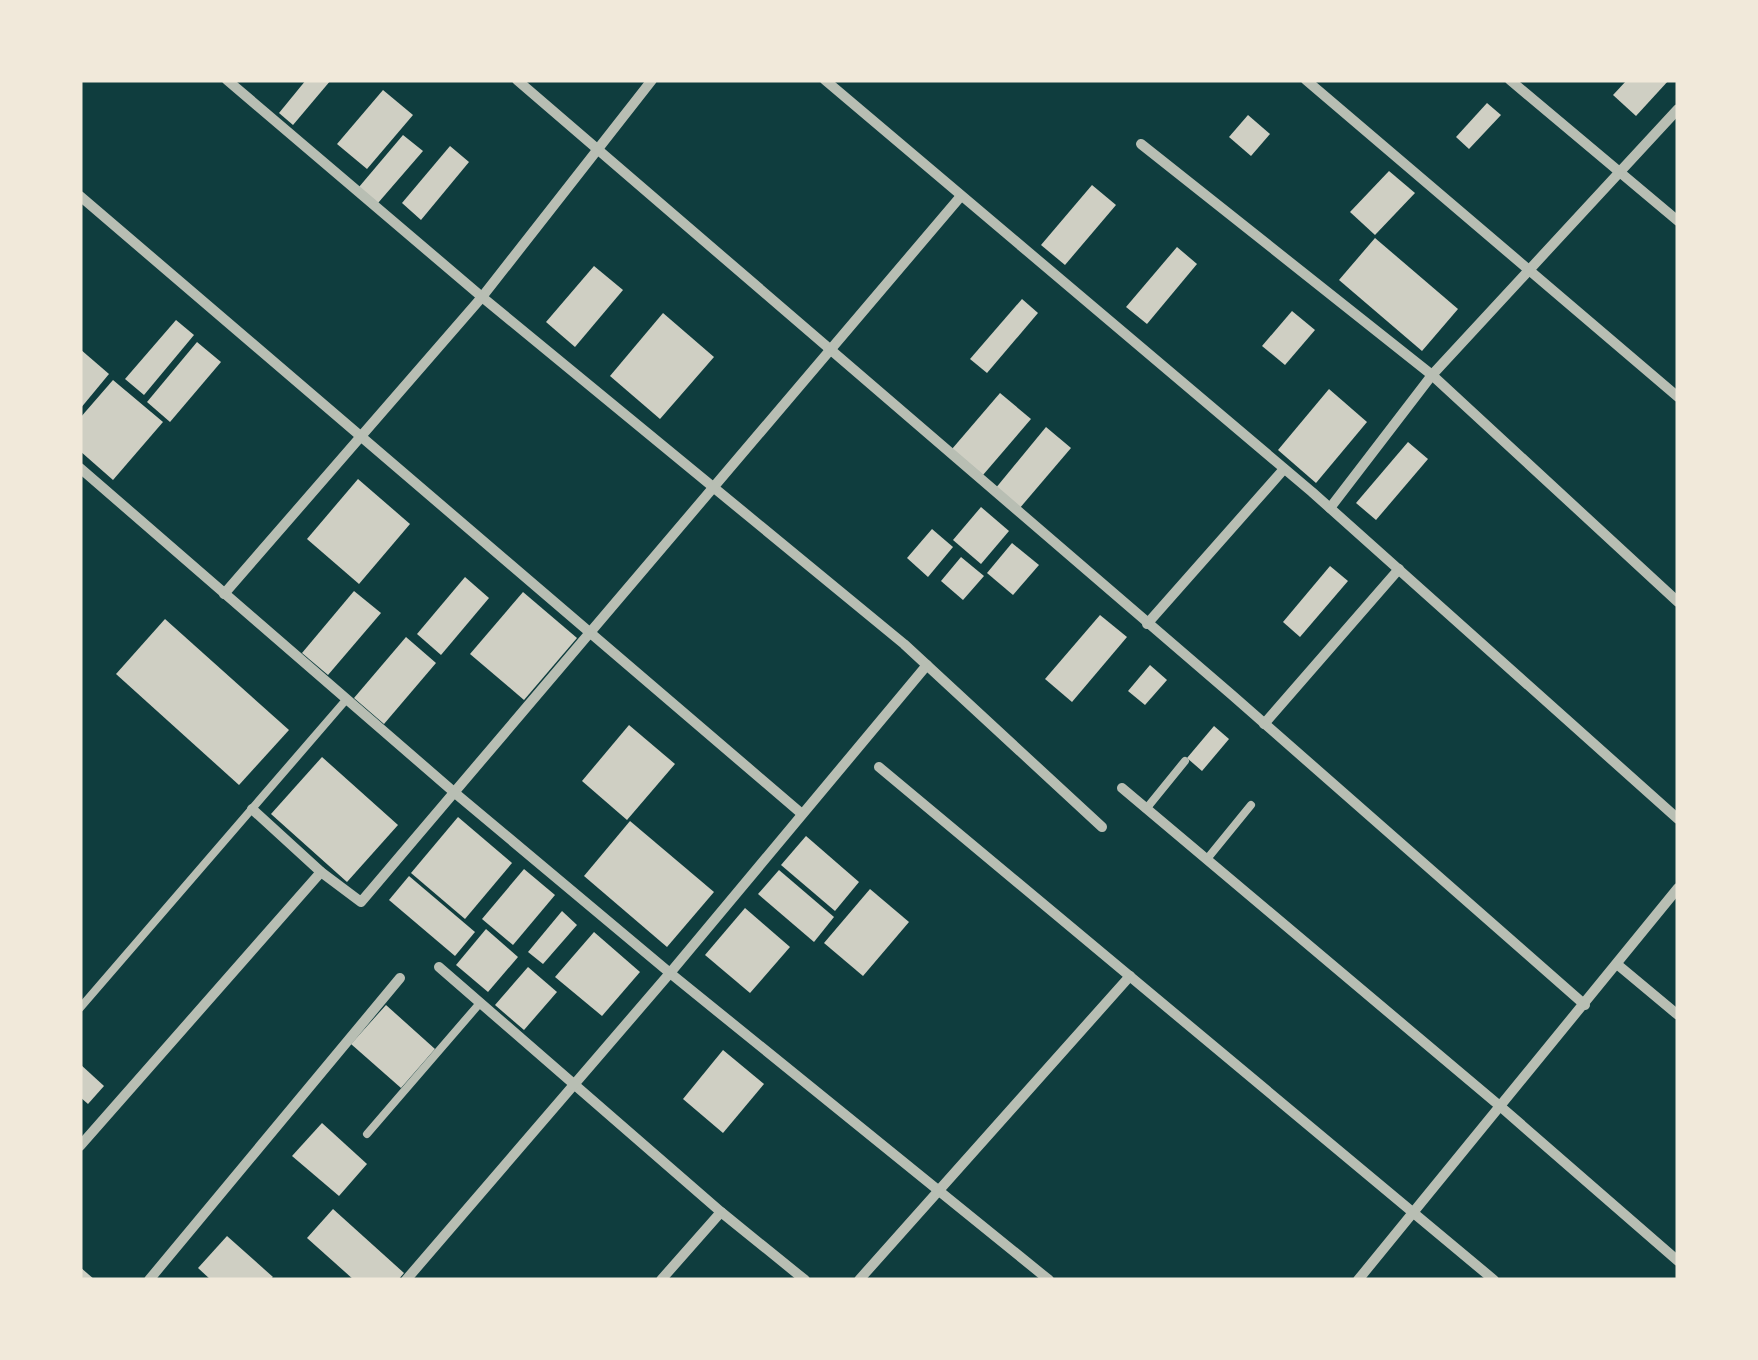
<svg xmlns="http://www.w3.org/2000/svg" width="1758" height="1360" font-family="'Archivo Narrow',sans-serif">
<rect width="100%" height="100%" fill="#0f3d3e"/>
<g fill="#cfcfc3">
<path d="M306,80h25l-38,45 -14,-12z"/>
<path d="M1627,80h42l-33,36 -23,-21z"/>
<path d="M383,90l30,25 -46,54 -30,-25z"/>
<path d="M1487,103l14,12 -32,34 -13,-12z"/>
<path d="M1248,115l22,19 -19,22 -22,-19z"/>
<path d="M403,135l20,16 -45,52 -19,-16z"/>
<path d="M450,146l19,16 -48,58 -19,-17z"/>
<path d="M1389,171l26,22 -40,42 -25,-23z"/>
<path d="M1092,185l24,20 -51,60 -24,-20z"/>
<path d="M1375,238l83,71 -36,42 -83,-71z"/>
<path d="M1177,247l20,17 -50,60 -21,-17z"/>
<path d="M594,266l29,24 -48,57 -29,-25z"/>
<path d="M1022,299l16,14 -51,60 -17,-14z"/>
<path d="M1292,311l23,19 -30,35 -23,-19z"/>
<path d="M663,313l51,44 -54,62 -50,-43z"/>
<path d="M176,320l18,15 -50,60 -19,-16z"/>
<path d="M197,342l24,20 -51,60 -23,-20z"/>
<path d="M80,349l29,25 -29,35z"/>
<path d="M113,380l50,42 -50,58 -33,-29v-33z"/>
<path d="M1329,389l38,33 -51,61 -38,-33z"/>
<path d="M1000,393l31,26 -48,56 -31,-26z"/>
<path d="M1046,427l25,21 -52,61 -24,-20z"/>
<path d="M1408,442l20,17 -52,61 -20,-17z"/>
<path d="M358,479l52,45 -51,60 -52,-45z"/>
<path d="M981,507l28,24 -28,33 -28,-24z"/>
<path d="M932,529l21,18 -25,30 -21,-19z"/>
<path d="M1012,543l27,22 -26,30 -26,-22z"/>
<path d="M961,557l23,19 -21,24 -22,-19z"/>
<path d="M1330,566l18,15 -48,56 -17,-15z"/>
<path d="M465,577l24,21 -48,57 -24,-21z"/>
<path d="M354,591l27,22 -53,62 -26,-22z"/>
<path d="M523,592l54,46 -53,62 -54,-46z"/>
<path d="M1100,615l27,22 -55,65 -27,-23z"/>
<path d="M165,619l124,111 -50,55 -123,-111z"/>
<path d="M406,637l30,26 -52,61 -30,-26z"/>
<path d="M1150,665l17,15 -22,25 -17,-14z"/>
<path d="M629,725l46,39 -48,56 -45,-39z"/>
<path d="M1214,726l15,13 -27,32 -15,-13z"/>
<path d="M322,757l76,68 -51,57 -76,-68z"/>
<path d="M458,817l54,46 -47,56 -54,-46z"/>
<path d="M630,821l84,71 -47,55 -83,-71z"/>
<path d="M806,836l53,46 -24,29 -54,-46z"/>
<path d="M524,869l31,26 -42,50 -31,-26z"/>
<path d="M779,870l55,47 -20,25 -56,-48z"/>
<path d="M409,876l66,56 -20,24 -66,-56z"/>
<path d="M870,889l39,33 -46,54 -39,-33z"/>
<path d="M745,908l45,39 -40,46 -45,-38z"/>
<path d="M562,911l15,14 -34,39 -15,-12z"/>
<path d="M486,929l32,28 -30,35 -32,-27z"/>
<path d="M594,932l46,40 -38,44 -47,-39z"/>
<path d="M528,967l29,25 -33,38 -29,-25z"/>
<path d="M386,1005l49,44 -34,39 -50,-44z"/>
<path d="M723,1050l41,34 -41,49 -40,-34z"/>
<path d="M80,1064l24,22 -16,18 -8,-7z"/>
<path d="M322,1123l45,41 -28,32 -47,-40z"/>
<path d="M333,1209l71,64 -6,7h-44l-47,-42z"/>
<path d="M227,1236l46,41 -4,3h-58l-13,-12z"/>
<path d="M80,1267l15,13h-15z"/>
</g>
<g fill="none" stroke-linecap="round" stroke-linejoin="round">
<g stroke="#b8beb3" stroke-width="8">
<path d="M1146,809l39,-48"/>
<path d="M1207,859l44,-54"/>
<path d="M80,1008l265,-307"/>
<path d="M367,1134l113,-131"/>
</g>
<g stroke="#b8beb3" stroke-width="10">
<path d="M227,80l255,217 422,347 198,183"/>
<path d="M517,80l715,615 353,310"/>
<path d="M825,80l487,412 366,327"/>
<path d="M1306,80l372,317"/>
<path d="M1510,80l168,141"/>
<path d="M1141,144l291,231 246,227"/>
<path d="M80,196l722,618"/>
<path d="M80,468l375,325 215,180 379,307"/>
<path d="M1330,508l102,-133 246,-266"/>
<path d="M224,594l258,-297 170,-217"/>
<path d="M1147,624l137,-155"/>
<path d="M1264,724l135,-155"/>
<path d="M879,767l615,513"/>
<path d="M1122,788l379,319 177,154"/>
<path d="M252,809l69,63 40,30 600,-706"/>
<path d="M1618,965l60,50"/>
<path d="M439,967l282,245 84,68"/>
<path d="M80,1146l241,-274"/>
<path d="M149,1280l251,-302"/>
<path d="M406,1280l264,-307 257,-308"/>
<path d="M661,1280l60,-68"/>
<path d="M859,1280l271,-304"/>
<path d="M1358,1280l320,-392"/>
</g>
</g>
<rect width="1758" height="1360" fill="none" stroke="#f1e9da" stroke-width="165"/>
</svg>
